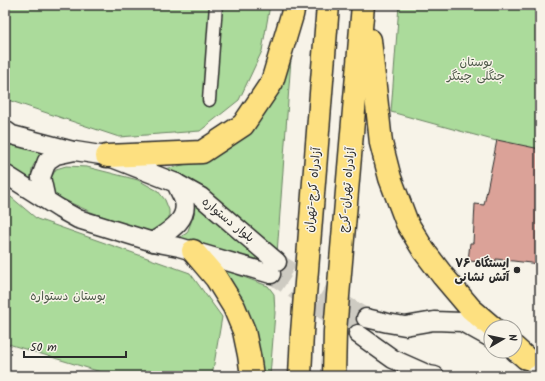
<svg xmlns="http://www.w3.org/2000/svg" width="545" height="381" font-family="Kalam,'Playpen Sans Arabic',sans-serif">
<rect width="100%" height="100%" fill="#f7f3e8"/>
<filter id="ink" filterUnits="userSpaceOnUse"><feTurbulence type="fractalNoise" baseFrequency=".025" numOctaves="2"/><feDisplacementMap in="SourceGraphic" scale="8" xChannelSelector="R" yChannelSelector="G"/><feConvolveMatrix kernelMatrix="1 2 1 2 8 2 1 2 1" color-interpolation-filters="sRGB"/></filter>
<g filter="url(#ink)">
<g fill="#abdb9b" stroke="#6b8363">
<path d="M5,5h265l-8,46 -23,49 -39,31 -81,6 -114,-38z"/>
<path d="M399,5h141v148l-149,-41z"/>
<path d="M292,45l-15,209 -79,-69 -20,-12 -18,-3 32,-7 28,-10z"/>
<path d="M5,142l18,6 23,5c-14,10 -16,15 -14,31l-27,-16z"/>
<path d="M66,166l21,1 51,13 20,11 7,9 4,10v10l-7,8 -13,3 -29,-8 -29,-11 -20,-9 -14,-7 -6,-5 -1,-11 6,-11z"/>
<path d="M5,192l32,27 153,54 32,44 -10,59h-98l-109,-33z"/>
<path d="M193,202l72,61 -90,-23 12,-7 6,-16z"/>
<path d="M216,267l52,19 6,8 1,19 -5,63h-10z"/>
</g>
<path fill="#dba298" stroke="#2b2b2b" d="M497,140l43,9v102l-1,13 -43,-5v4l-28,-2 2,-18h3l2,-39 9,1z"/>
<g fill="none" stroke-linecap="round" stroke-linejoin="round">
<g stroke="#cecbc2" stroke-width="18" stroke-dasharray="18 9" stroke-linecap="butt">
<path d="M277,262l89,56"/>
<path d="M271,274l87,60"/>
</g>
<defs>
<path id="minor" d="M209,100l7,-95"/>
<g id="secondary">
<path d="M5,130l7,5 61,16"/>
<path d="M5,174l55,35 18,10 75,23c14,-10 36,-21 31,-41 -2,-6 -6,-12 -8,-18l-69,-27 -32,-5 -19,4 -9,6 -6,16 5,23"/>
<path d="M176,183l25,14 76,65"/>
<path d="M153,242l26,5 92,27"/>
<path d="M366,318l22,5 17,3 29,-5 28,1 29,16"/>
<path d="M358,334l35,25 36,16 6,1"/>
<path d="M515,352l25,15"/>
</g>
<g id="motorway">
<path d="M370,40l11,103 9,35 17,45 17,28 19,25 28,33 21,18"/>
<path d="M107,156l95,-4 41,-27 29,-43 20,-67 2,-10"/>
<path d="M193,251l23,27 18,29 10,24 5,24 3,21"/>
<path d="M515,348l11,10"/>
<path d="M300,376l2,-43 26,-328"/>
<path d="M334,376l1,-45 28,-326"/>
</g>
</defs>
<use href="#minor" stroke="#2b2b2b" stroke-width="15"/>
<use href="#secondary" stroke="#2b2b2b" stroke-width="21"/>
<use href="#motorway" stroke="#2b2b2b" stroke-width="25"/>
<use href="#minor" stroke="#f7f3e8" stroke-width="12"/>
<use href="#secondary" stroke="#f7f3e8" stroke-width="18"/>
<use href="#motorway" stroke="#fde080" stroke-width="22"/>
</g>
</g>
<circle fill="#2b2b2b" stroke="#f7f3e8" stroke-width="1.5" cx="517" cy="270" r="4"/>
<g text-anchor="middle" dominant-baseline="central" stroke-width="3" stroke-linejoin="round" paint-order="stroke">
<g font-size="12" fill="#4b5747" stroke="#f7f3e8">
<text x="476" y="62">بوستان<tspan x="476" dy="14">جنگلی چیتگر</tspan></text>
<text x="68" y="296">بوستان دستواره</text>
</g>
<g font-size="12" fill="#2b2b2b" stroke="#f7f3e8">
<text transform="translate(313 190) rotate(-85)">آزادراه کرج-تهران</text>
<text transform="translate(347 190) rotate(-85)">آزادراه تهران-کرج</text>
<text transform="translate(228 220) rotate(39)">بلوار دستواره</text>
</g>
<g font-size="12" font-weight="bold" fill="#2b2b2b" stroke="#f7f3e8" text-anchor="end">
<text x="509" y="263">ایستگاه ۷۶<tspan x="509" dy="14">آتش نشانی</tspan></text>
</g>
</g>
<rect width="545" height="381" fill="none" stroke="#f7f3e8" stroke-width="20"/>
<rect x="10" y="10" width="525" height="361" fill="none" stroke="#2b2b2b" stroke-width="1.5" filter="url(#ink)"/>
<g transform="translate(503 339) rotate(81)"><circle r="19" fill="#f7f3e8" stroke="#a5a39c"/>
<path d="M0-3L7 15L0 10L-7 15Z" fill="#2b2b2b"/>
<text y="-6" font-size="11" font-weight="bold" text-anchor="middle" fill="#2b2b2b">N</text>
</g>
<path d="M24 351v6h102v-6" fill="none" stroke="#2b2b2b" stroke-width="2"/>
<text x="30" y="351" font-size="12" fill="#2b2b2b" stroke="#f7f3e8" stroke-width="3" paint-order="stroke">50 m</text>
</svg>
